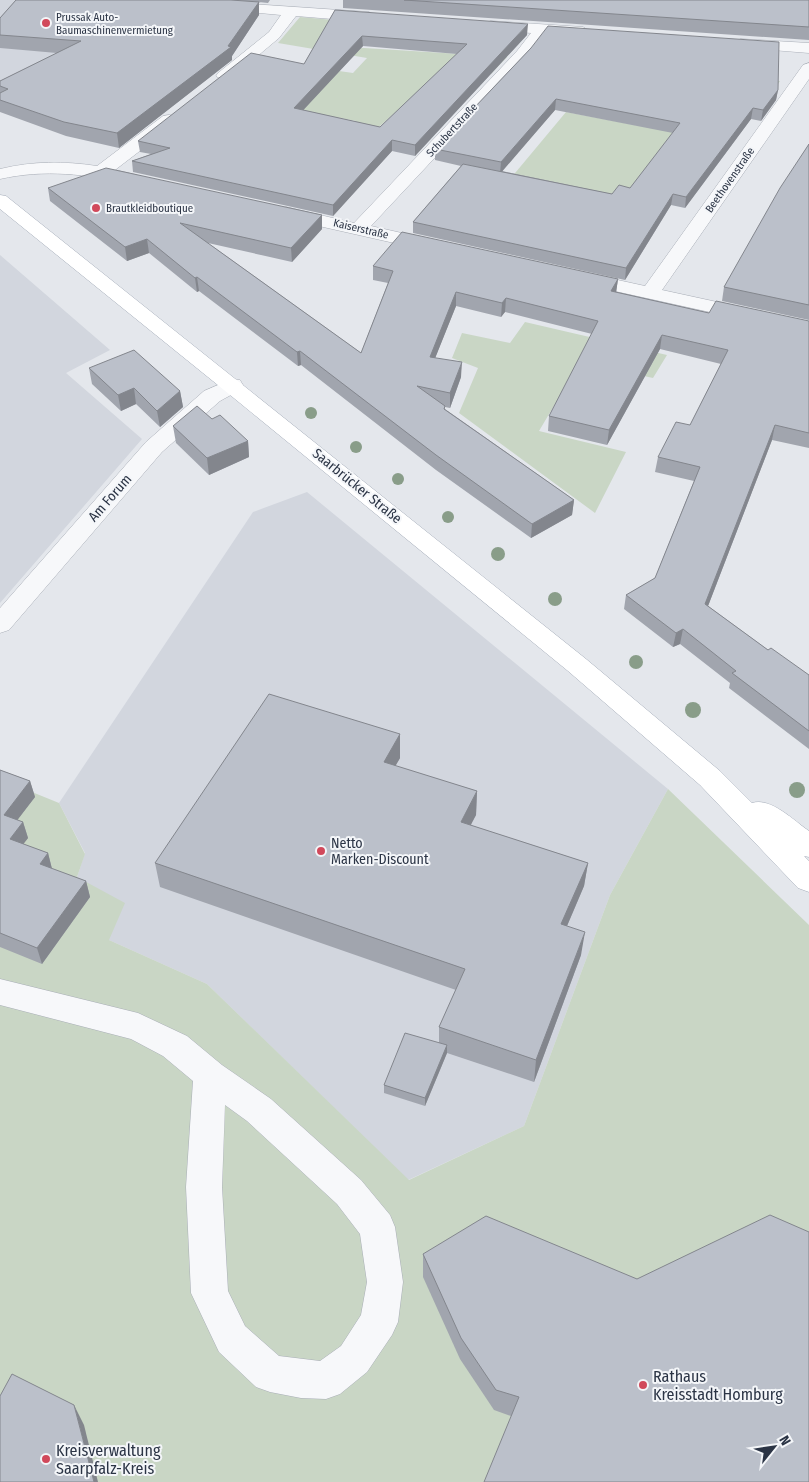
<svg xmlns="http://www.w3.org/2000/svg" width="809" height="1482" font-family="'Fira Sans Condensed',sans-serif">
<rect width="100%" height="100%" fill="#e4e7ec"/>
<g fill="#d2d6de">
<path d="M0,0h30l31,59 -61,24z"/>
<path d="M0,255l110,95 -44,23 76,66 -142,164z"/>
<path d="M307,492l361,297 -58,106 -86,231 -116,54 -201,-196 -98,-44 -32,-63 8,-24 -26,-50 194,-291z"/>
</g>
<g fill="#c9d6c5">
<path d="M300,17l34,3 -17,25 190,12 -16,17 -44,-7 -83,73 -8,-19 -32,-6 -39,-3 47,-42 21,3 14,-15 -89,-15z"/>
<path d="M641,72l139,9 -21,32 -117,81 -30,3h-117l71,-85 74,14 21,-23z"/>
<path d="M525,322l142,33 -14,23 -73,-16 -41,69 87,21 -31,61 -136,-100 19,-45 -26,-10 10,-25 48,10z"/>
<path d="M0,779l59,24 26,51 -8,23 48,26 -16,37 98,44 202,196 115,-54 86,-231 58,-106 141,136v557h-809z"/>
</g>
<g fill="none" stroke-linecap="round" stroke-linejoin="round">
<defs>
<g id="minor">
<path d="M222,2l147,10 8,5 -8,5 -73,-6 -17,22 -49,41 -6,2 -8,-5 2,-3 51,-41 12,-17 -64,-6 -2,-3 2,-3z"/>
<path d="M491,21l92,6 8,5 -8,5 -37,-3 -17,23 -158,169 70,16 2,4 -2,4 -7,2 -155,-35 -2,-4 2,-4 7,-2 68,16 163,-172 14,-18 -45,-4 -3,-3 3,-3z"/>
<path d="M741,39l68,4v10l-73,-6 -3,-3 3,-3z"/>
<path d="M809,63v16l-147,211 147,32v12l-235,-52 -3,-4 3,-4 7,-2 64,14 158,-221z"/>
<path d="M169,115l6,1 2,4 -2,4 -60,46 22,5 3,4 -3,4 -6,1c-45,-10 -86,-15 -131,-5v-10c33,-8 64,-8 97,-3l66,-50z"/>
<path d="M232,379l8,1 3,5 -3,5 -20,11 -58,51 -153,178 -9,3v-25l146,-166 58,-51z"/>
<path d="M0,979l138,34 49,23 35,29 49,34 90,81 29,35 5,12 8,55 -5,40 -6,13 -25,37 -27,22 -14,5 -25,-1 -31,-6 -14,-5 -37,-35 -28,-59 -5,-106 7,-106 -30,-25 -32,-17 -131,-34zM225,1105l22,16 90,83 23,30 7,48 -6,33 -20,31 -21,15 -41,-5 -34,-30 -17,-35 -6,-104z"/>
</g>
<path id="major" d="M0,195l6,1 580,463 134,112 32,32c19,-6 42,18 57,28v26l-5,-1 5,5v31l-11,-4 -98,-103 -132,-114 -344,-281 -224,-181z"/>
</defs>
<use href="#minor" stroke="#a9aeb7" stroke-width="1"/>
<use href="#major" stroke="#a3abb8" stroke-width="1"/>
<use href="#minor" fill="#f7f8fa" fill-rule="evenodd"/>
<use href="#major" fill="#fff" fill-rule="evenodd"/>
</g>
<g fill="#899d89">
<circle cx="311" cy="413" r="6"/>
<circle cx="356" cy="447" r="6"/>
<circle cx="398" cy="479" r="6"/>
<circle cx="448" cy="517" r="6"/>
<circle cx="498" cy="554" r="7"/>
<circle cx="555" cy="599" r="7"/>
<circle cx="636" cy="662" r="7"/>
<circle cx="693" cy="710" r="8"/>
<circle cx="797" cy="790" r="8"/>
</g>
<g fill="#a1a5ae" fill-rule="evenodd">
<path d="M16,0h254l-2,3 -19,-2 10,1v13l-27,41v4l-113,88 -53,-12 -66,-24v-31l57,-28 -57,-5v-30z"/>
<path d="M343,0h466v40l-466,-32z"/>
<path d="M335,10l192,25 -112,121 -23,-5 -59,65 -200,-44 -1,-11 19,-7 -11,-2 -2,-11 166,-77zM363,46l94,8 -77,73 -77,-17z"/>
<path d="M531,48l247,42 -2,10 -15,21 -10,-2 -66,89 -14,-3 -46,75 -212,-47v-11l48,-56 -26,-6v-11zM555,110l118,23 -43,55 -18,6 -110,-23z"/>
<path d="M809,144v176l-87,-19 2,-14z"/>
<path d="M48,188l274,27v14l-30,33 -84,-19 153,110 27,-70 -15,-3v-14l245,13 -2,13 93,21 100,8v127l-37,-8 -64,166 60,44 41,25v74l-80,-61 1,-5 -50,-39 -7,3 -49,-38 2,-14 29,-17 39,-97 -39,-9 3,-15 32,-32 31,-61 -61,-15 -53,96 -59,-14 1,-15 43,-82 -87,-22 -4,5 -45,-11 -21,52 26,19 -11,31 -5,-1v2l129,91 -2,15 -41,23 -95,-68 -135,-105 -3,1 -99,-75 -2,1 -48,-39 -22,8 -77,-60z"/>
<path d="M89,368l91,23 3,16 -23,20 -24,-23 -15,7 -29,-27z"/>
<path d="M212,419l36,22 1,16 -40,18 -33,-32 -3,-17z"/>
<path d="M400,734v24l-5,8 82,25 -1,24 -6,10 118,38 -4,23 -17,40 14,29 -47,127 -87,-29 -22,53 -41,-13v-8l55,-42v-16l17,-37 -296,-103 -5,-24z"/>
<path d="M0,770l30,11 5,16 -18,23 6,2 5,16 -5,6 25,9 4,16 34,12 4,16 -48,67 -42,-17z"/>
<path d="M423,1254l214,25 -126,137 -17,-6 -34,-51 -37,-82z"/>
</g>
<g fill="#83868d">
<path d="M259,2v13l-27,41v4l-113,88 -2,-15 111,-87z"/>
<path d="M528,24l-1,11 -112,121v-11z"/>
<path d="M362,36l1,10 -68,73 -1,-11z"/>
<path d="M778,90l-2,10 -15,21 2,-11z"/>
<path d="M556,99l-1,11 -55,64 1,-12z"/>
<path d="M753,108l-2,11 -66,89 1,-11z"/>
<path d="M392,140v11l-59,65v-11z"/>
<path d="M673,194l-2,11 -46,75 1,-12z"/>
<path d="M322,215v14l-30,33 -1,-14z"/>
<path d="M147,239l2,14 -22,8 -2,-14z"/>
<path d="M197,277l2,14 -2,1 -2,-14z"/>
<path d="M618,279l-2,14 -5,-2z"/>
<path d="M456,292v14l-26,65v-14z"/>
<path d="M506,298l-1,14 -4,5 1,-14z"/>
<path d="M662,335l-2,14 -53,96 2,-15z"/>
<path d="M300,351l1,14 -3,1 -1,-14z"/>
<path d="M462,362l-1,15 -11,31v-15z"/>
<path d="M134,388l2,16 -15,7 -3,-16z"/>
<path d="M180,391l3,16 -23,20 -3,-16z"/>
<path d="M775,425l-3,15 -69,179 2,-15z"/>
<path d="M248,441l1,16 -40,18 -2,-17z"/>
<path d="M574,500l-2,15 -41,23 1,-14z"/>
<path d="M683,629l-3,15 -7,3 3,-14z"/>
<path d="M400,734v24l-16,28v-24z"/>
<path d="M30,781l5,16 -26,34 -5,-16z"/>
<path d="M477,791l-1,24 -16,31 1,-24z"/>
<path d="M23,822l5,16 -13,17 -5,-16z"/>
<path d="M48,853l4,16 -12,-5z"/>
<path d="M588,863l-4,23 -26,61 3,-23z"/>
<path d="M86,881l4,16 -48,67 -5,-16z"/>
<path d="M585,932l-4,23 -47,127 2,-22z"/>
<path d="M447,1045v8l-22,53v-8z"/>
<path d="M74,1405l10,20 14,57h-4z"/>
</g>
<g fill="#bbc0ca" stroke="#83868d" fill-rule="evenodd">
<path d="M16,0h215l28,2 -31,44 3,1 -114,86 -53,-11 -64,-22v-7l8,-4 -8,-3v-5l81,-40 -81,-6v-17z"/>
<path d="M404,0h405v27z"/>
<path d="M335,10l193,14 -113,121 -23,-5 -59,65 -201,-44 38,-13 -32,-7 113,-88 53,11zM362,36l105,8 -87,83 -86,-19z"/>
<path d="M548,26l231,16 -1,48 -15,20 -10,-2 -67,89 -13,-3 -47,74 -213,-46 50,-58 149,30 7,-9 11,3 50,-65 -124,-24 -55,63 -66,-13 96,-101z"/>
<path d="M809,144v161l-85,-18 56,-99z"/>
<path d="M106,168l216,47 -31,33 -111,-25 181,130 32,-82 -20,-5 29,-34 216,47 -7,12 98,22 7,-12 93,20v112l-34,-8 -70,179 63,46 3,-2 38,27v56l-77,-58 4,-2 -53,-42 -7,4 -50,-38 29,-17 45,-111 -42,-10 18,-35 14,3 38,-75 -66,-15 -53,95 -60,-14 49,-95 -92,-23 -4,5 -46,-11 -26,65 32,5 -12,31 -33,-7 28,20 -1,3 130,91 -42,24 -96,-69 -136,-104 -3,1 -100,-75 -2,1 -48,-39 -22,8 -77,-59z"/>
<path d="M134,350l46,41 -23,20 -23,-23 -16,7 -29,-27z"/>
<path d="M197,406l15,13 8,-4 28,26 -41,17 -34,-32z"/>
<path d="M269,694l131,40 -16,28 93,29 -16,31 127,41 -27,61 24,8 -49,128 -97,-33 26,-58 -310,-106z"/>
<path d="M0,770l30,11 -26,34 19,7 -13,17 38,14 -8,11 46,17 -49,67 -37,-15z"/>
<path d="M405,1033l42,12 -22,53 -41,-13z"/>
<path d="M770,1215l39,17v250h-325l35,-85 -23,-7 -35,-52 -38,-84 63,-38 151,63z"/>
<path d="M12,1374l62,31 20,77h-94v-86z"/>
</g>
<g fill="#d1495b" stroke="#f4f6f9" stroke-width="2">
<circle cx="46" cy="23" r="5"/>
<circle cx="96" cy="208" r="5"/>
<circle cx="321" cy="851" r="5"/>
<circle cx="643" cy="1385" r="5"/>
<circle cx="46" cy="1459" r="5"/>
</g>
<g text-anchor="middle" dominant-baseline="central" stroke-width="4" stroke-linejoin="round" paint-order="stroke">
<g font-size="11" fill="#2b3445" stroke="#f4f6f9" text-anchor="start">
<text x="56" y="17">Prussak Auto-<tspan x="56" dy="13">Baumaschinenvermietung</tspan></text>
<text x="106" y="208">Brautkleidboutique</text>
</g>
<g font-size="11" fill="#2b3445" stroke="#f4f6f9">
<text transform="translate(452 130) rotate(-47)">Schubertstraße</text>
<text transform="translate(730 180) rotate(-55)">Beethovenstraße</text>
<text transform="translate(361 229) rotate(13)">Kaiserstraße</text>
</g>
<g font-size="14" fill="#2b3445" stroke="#f4f6f9">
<text transform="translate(357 486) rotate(39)">Saarbrücker Straße</text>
<text transform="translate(110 498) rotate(-49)">Am Forum</text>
</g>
<g font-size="14" fill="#2b3445" stroke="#f4f6f9" text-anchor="start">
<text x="331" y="843">Netto<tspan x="331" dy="16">Marken-Discount</tspan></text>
</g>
<g font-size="16" fill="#2b3445" stroke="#f4f6f9" text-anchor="start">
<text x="653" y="1376">Rathaus<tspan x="653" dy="18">Kreisstadt Homburg</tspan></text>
<text x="56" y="1450">Kreisverwaltung<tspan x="56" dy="18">Saarpfalz-Kreis</tspan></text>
</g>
</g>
<g transform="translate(774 1447) rotate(60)" stroke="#f4f6f9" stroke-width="4" paint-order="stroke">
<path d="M0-4L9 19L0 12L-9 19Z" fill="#2b3445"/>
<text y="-8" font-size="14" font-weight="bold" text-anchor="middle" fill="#2b3445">N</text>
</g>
</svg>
